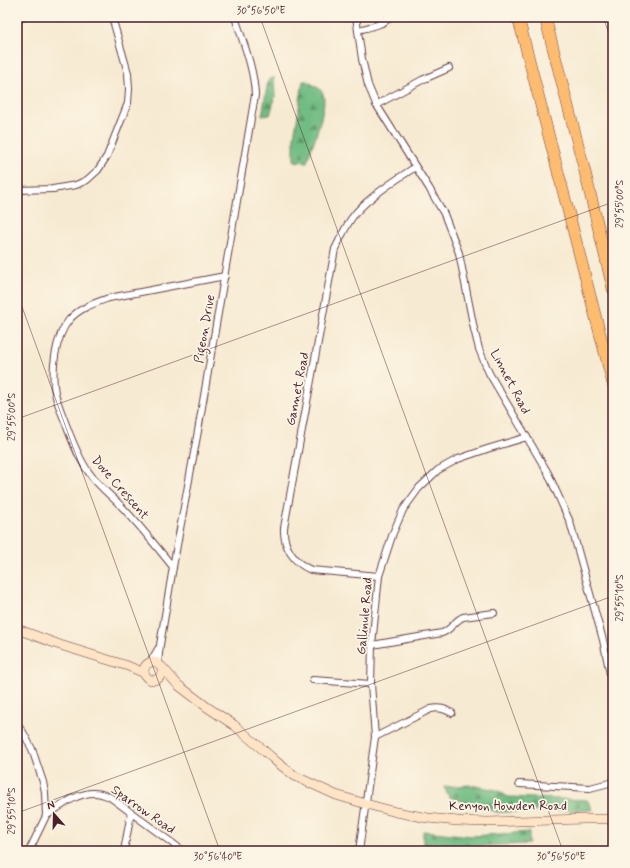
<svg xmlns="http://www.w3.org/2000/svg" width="630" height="868" font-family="Mynerve,sans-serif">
<defs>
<pattern id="forest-firs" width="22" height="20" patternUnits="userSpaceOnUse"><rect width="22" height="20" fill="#72bc83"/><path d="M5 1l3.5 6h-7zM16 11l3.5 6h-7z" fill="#60986b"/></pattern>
</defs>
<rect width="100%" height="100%" fill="#fcf5e5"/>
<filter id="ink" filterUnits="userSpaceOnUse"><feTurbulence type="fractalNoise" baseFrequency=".025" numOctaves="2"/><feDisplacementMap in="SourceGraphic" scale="8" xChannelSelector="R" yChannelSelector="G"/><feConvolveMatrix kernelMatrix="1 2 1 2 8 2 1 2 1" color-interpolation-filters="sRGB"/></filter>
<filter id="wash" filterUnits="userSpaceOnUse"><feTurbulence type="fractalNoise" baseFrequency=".012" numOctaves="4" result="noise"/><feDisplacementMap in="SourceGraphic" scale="16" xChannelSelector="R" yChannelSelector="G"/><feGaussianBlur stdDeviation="0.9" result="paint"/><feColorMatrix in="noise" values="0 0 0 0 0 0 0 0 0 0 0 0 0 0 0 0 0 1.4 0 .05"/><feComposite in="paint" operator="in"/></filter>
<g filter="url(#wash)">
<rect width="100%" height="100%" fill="#f7ead2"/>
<g fill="url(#forest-firs)" stroke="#5e6e57">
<path d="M274,77l1,20 -5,18 -8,1 6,-35z"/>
<path d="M303,81h4c4,3 12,6 15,11 8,11 -11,56 -15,70l-13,-1v-25l4,-21 4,-29z"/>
<path d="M470,785l27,5 11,7 79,3 6,10 -96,2 -48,-15 -5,-10z"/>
<path d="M423,831l49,5 57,-4v12l-46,2 -60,-1z"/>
</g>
</g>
<g filter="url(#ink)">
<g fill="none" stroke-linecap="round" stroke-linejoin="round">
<defs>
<g id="street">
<path d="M356,17l6,42 6,26 8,19 53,84 15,26 15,39 15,76 5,20 10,24 59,100 22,49 33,118 7,34 3,22"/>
<path d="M358,30c12,-3 24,-5 33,-13"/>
<path d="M376,105l46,-25 27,-12"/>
<path d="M17,190l36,-1 23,-4 11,-5 11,-10 9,-14 21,-53 1,-14 -1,-16 -16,-56"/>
<path d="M173,567c-16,-20 -32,-40 -49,-58 -11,-12 -25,-22 -34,-35 -10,-13 -16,-29 -22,-44 -4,-12 -10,-24 -13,-37 -4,-22 0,-56 14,-73 10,-12 26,-17 40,-22l116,-22"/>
<path d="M379,576l-68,-6c-17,-7 -28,-23 -27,-42l51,-279c5,-10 10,-21 16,-30 14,-20 44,-38 64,-52"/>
<path d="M372,645l70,-12c9,-3 12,-12 21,-16l31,-4"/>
<path d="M151,661l7,-12"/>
<path d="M158,663l2,-18 13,-78 25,-136 57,-336c-1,-27 -12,-53 -20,-78"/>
<path d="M313,680l58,4"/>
<path d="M17,725l6,7 9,17 11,33 2,10 1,24 -17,35"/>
<path d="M375,737l56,-28c9,-2 13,0 21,4"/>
<path d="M519,784l71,4 23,-6"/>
<path d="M46,816c14,-9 31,-24 49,-23 5,0 10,2 15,4l73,54"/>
<path d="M124,851l7,-38"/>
<path d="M359,851l16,-114 -4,-53 1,-39 7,-69 14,-43 10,-23 16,-22 19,-18 20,-11 29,-10 40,-12"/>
</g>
<g id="secondary">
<path d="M17,629l43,16 68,21 16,7"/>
<circle cx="153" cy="671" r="9"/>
<path d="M162,667l16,18 29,22 27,18 27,23 17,15 17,13 17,8 24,11 30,9 30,8 32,6 30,3 29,1 97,-3h29"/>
</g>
<g id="highway">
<path d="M518,17l95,367"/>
<path d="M545,17l39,151 29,121"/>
</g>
</defs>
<use href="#street" stroke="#643d44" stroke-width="8"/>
<use href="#secondary" stroke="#643d44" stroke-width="10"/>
<use href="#highway" stroke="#643d44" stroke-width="12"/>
<use href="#street" stroke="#fff" stroke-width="6"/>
<use href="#secondary" stroke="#ffe4c6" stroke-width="9"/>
<use href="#highway" stroke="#febc70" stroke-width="11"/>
</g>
</g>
<path fill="none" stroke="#4a1f2b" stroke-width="1" stroke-opacity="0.45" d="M260,17l303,834M603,17l10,28M17,25l22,-8M17,293l203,558M17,419l596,-217M17,813l596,-217"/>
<g text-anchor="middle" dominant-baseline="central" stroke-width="3.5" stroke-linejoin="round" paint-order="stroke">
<g font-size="13" fill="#4a1f2b" stroke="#fcf5e5">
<text transform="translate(205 329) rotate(-80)">Pigeon Drive</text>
<text transform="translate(510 382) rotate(62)">Linnet Road</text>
<text transform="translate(298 389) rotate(-79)">Gannet Road</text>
<text transform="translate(120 488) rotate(49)">Dove Crescent</text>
<text transform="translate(365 616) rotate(-85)">Gallinule Road</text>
<text x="508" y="806">Kenyon Howden Road</text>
<text transform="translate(143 810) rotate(35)">Sparrow Road</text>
</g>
</g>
<rect width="630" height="868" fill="none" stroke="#fcf5e5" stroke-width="44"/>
<g transform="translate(54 814) rotate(340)" stroke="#fcf5e5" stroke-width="3" paint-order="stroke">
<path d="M0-3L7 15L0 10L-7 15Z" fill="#4a1f2b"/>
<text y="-6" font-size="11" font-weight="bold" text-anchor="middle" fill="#4a1f2b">N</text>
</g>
<rect x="22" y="22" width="586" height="824" fill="none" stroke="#4a1f2b" stroke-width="1.5"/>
<g font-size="10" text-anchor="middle" fill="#4a1f2b">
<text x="261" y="14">30°56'50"E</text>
<text transform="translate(619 204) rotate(-90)" y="4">29°55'00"S</text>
<text transform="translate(11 417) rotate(-90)" y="4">29°55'00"S</text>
<text transform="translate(619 598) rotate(-90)" y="4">29°55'10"S</text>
<text transform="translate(11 811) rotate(-90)" y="4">29°55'10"S</text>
<text x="218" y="860">30°56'40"E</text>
<text x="561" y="860">30°56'50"E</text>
</g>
</svg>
